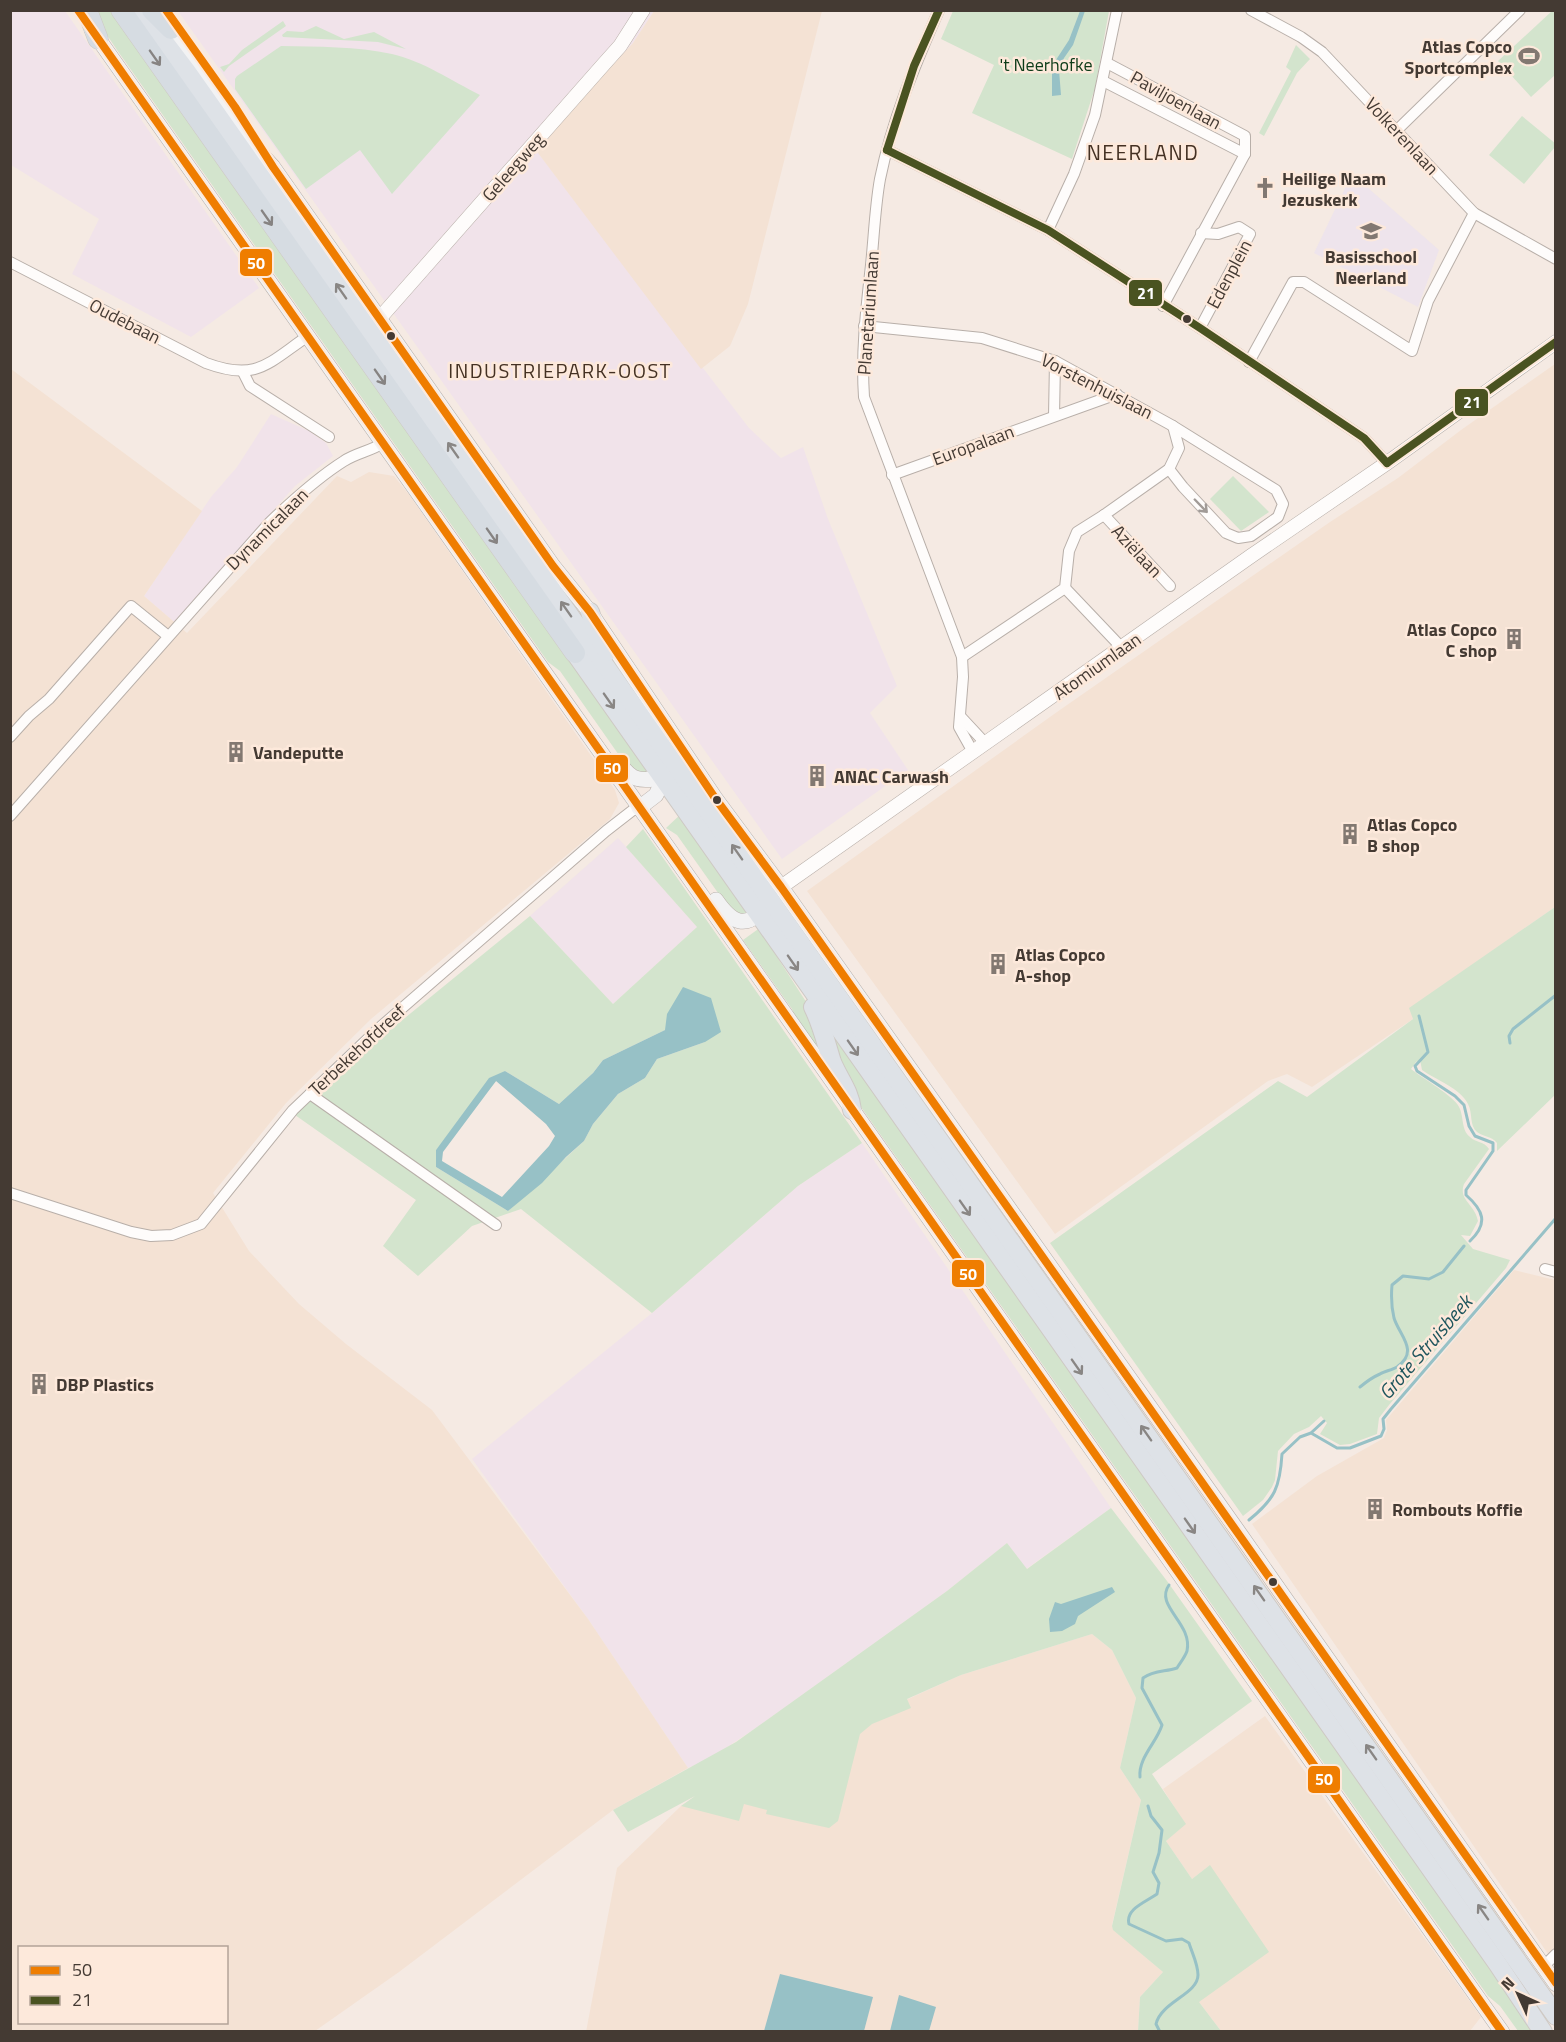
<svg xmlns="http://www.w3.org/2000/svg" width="1566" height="2042" font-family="'Titillium Web',sans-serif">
<rect width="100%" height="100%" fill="#f5eae3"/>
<g fill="#f1e3ea">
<path d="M10,11h55l194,277 -68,49 -119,-63 27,-55 -88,-54z"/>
<path d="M178,11h476l-21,32 -98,106 214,279 32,30 22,-11 25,72 69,167 -27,27 38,57 -126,89z"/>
<path d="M271,414l38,17 17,12 7,13 -38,30 -121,136 -30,-26 67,-99 26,-30z"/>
<path d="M618,838l79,89 -84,77 -83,-88z"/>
<path d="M862,1143l249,365 -85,61 -19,-26 -60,48 -188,135 -52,34 -19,8 -100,-149 -116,-160 180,-146 146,-127z"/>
</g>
<g fill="#f4e2d4" fill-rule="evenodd">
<path d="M654,11h168l-74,293 -18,42 -29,23 -166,-220 98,-106z"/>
<path d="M10,358l1,11 191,142 -58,85 43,37 150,-157 14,6 18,-10 25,4 16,20 205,294 4,13 -9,16 -239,200 -85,84 -73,90 36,58 50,53 47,40 86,66 156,209 100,149 -75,42 -214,162 -84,59h-304zM20,1948h206v74h-206z"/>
<path d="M1555,364v543l-145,101 3,11 -101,68 -25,-13 -19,7 -213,153 -248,-343 250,-179 273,-190 68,-44 63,-48z"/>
<path d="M1514,1270l41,10v684l-303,-440 65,-48 67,-38 3,-8 -1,-10z"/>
<path d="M1092,1634l20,16 24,48 -16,70 21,32 -29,125 1,4 50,43 -23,25 -2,34 -552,1 31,-164 64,-62 22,-14 258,-117z"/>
<path d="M1265,1716l216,301 -11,14h-249l-22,-29 10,-136 -17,13 -26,-38 19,-17 -22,-35z"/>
</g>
<path fill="#eee4ec" d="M1352,174l87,76 -21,57 -104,-54z"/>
<g fill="#d3e4cd" fill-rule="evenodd">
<path d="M91,11h19l12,10 528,750 -9,3 -13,-6 -68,-97 -12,-9 -431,-612z"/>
<path d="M953,11h156l-14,77 -23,71 -100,-46 22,-48 -53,-26z"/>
<path d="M1552,11h3v64l-24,22 -33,-36z"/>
<path d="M283,21l3,5 -57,40 -5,6 -4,-5 9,-3 13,-14z"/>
<path d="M316,26l28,13 30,-7 32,17 -28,-7 -95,-5 -1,-2 5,-4 16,1z"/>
<path d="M1296,45l14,14 -13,14 -33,63 -5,-3 32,-62 -5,-4z"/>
<path d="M281,46c37,1 75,0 111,8 31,7 60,27 88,41l-88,99 -32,-44 -54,39 -71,-100v-10l2,-3z"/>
<path d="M1522,116l34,28 -1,3 -31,37 -35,-29z"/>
<path d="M1233,476l36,36 -28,19 -31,-32z"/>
<path d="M681,814l70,99 -11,2 -12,-8 -51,-72 -11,-7z"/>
<path d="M643,829l219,314 -64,43 -146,127 -131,-104 -49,17 -54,50 -35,-30 33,-46 -121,-85 15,-21 17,-5 57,-54 146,-119 83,88 84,-77 -71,-80zM665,1030l40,12 -48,17 -12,19 -27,16 -25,30 -9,17 -76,70 -72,-44v-17l69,-79 54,33 34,-31 10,-13z"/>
<path d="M1555,907v188l-58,56v-8c-5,-7 -14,-6 -20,-11 -8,-7 -4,-19 -9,-28 -8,-16 -32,-24 -46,-34l-2,-10 -4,2 -5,7c11,9 43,27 48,38 5,9 2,23 11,30 6,6 14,4 19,12l-25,35c-6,16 11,20 14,37l-8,15 -9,-1 12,14 37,11 -4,8 -117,137 -10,13 -2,16 -27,10 -10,1 -20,-11 7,-11 -6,-7 -12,11 -15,7 -16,17 -3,29 -3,7 -9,13 -20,16 -193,-273 228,-162 29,16 106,-78 -4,-11z"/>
<path d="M761,927l10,14 8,19 35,54 19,56 -33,-42 -8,-19 -49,-69z"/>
<path d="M824,1015l661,940 -3,3 50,73h-14l-18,-25 -12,-10 -639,-906z"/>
<path d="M1111,1508l56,73 85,120 -100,73 34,50 -20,17 26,38 18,-14 59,87 -70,50 22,29h-83l2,-34 23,-25 -50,-42 -1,-4 29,-126 -21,-32 16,-70 -24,-48 -20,-16 -131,41 -54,24 4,9 -39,16 -12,10 -22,87 -9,7 -63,-14 1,-4 -23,-6 -5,17 -58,-15 14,-10 -67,36 -15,-22 123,-68 211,-151 60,-48 20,26z"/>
</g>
<g fill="#97c1c6" fill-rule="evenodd">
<path d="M1080,11h5l-12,34 -9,13 -5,12 2,25 -9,1v-30l17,-26z"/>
<path d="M683,987l28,11 10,34 -16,10 -48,17 -12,19 -27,16 -25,30 -9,17 -18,16 -24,26 -34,28 -72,-44v-17l53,-72 16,-7 54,33 34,-31 10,-13 62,-30 2,-16zM496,1081l50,43 9,12 -6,10 -47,51 -60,-36 1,-9z"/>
<path d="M1112,1587l3,5 -37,24 -3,8 -13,7 -12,1 -1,-13 6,-17 6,2z"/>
<path d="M780,1974l93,23 -9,34h-100z"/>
<path d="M899,1995l37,12 -7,24h-39z"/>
</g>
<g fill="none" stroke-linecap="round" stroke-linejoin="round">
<g stroke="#97c1c6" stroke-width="3">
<path d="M1419,1016l9,36 -13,14 2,5 38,25 9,9 5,21 6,10 18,7v8l-27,39v5c17,15 23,28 4,46"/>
<path d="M1510,1043l-1,-7 4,-7 43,-34"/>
<path d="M1360,1387c6,-5 13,-10 20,-13 5,-3 12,-4 17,-7 23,-16 2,-32 -3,-49 -3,-12 -3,-21 -2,-33l11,-9 26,3 14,-7 21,-26"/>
<path d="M1312,1432l12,-11"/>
<path d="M1249,1520c26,-21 31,-33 33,-66l18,-17 11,-4 26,15h13l31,-12 3,-7 -1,-10 8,-10 165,-191"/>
<path d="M1140,1777c-2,-19 17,-35 22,-52l-20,-37 1,-10c11,-8 22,-6 34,-10 3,-5 8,-11 10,-17 6,-28 -33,-45 -18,-66"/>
<path d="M1148,1806l3,10 11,14 -3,23 -6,19 6,11 -2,11c-11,8 -32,15 -28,30l37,17 16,-2 7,4c3,10 9,21 9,32 0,19 -37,27 -42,49l4,8"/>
<path d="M1188,2032h11"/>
</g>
<defs>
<g id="minor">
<path d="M939,10c-24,55 -47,110 -59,169 -5,28 -6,57 -9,86 -5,45 -10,87 -7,132l98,260 1,20 -4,50 14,25"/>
<path d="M1251,10l50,27 21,15 152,161 82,46"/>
<path d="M1107,63l138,73v18l-82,152"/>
<path d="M1103,81l142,73"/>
<path d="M1396,131l124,-121"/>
<path d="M887,150l161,80 152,98 164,110 23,25"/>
<path d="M1048,230l26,-56 21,-59 22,-105"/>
<path d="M10,262l196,101c51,19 62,0 102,-27"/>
<path d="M864,326l118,12 73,23 118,65 103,64 7,14 -5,13 -27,19 -13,2 -12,-5 -43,-46 -14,-18"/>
<path d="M1200,328l50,-94 -11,-7 -21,7 -17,-1"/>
<path d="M1249,362l44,-80h11l108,69 16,-50 46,-88"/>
<path d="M243,372l7,14 79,51"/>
<path d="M1054,416l1,-55"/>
<path d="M892,475l225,-81"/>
<path d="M1104,515l66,71"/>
<path d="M1065,588l57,60"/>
<path d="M962,657l103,-69 4,-37 8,-19 27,-17 65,-46 10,-21 -6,-22"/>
<path d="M960,716l26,28"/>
<path d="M10,737l19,-21 20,-17 82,-93 37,30"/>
<path d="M10,816l260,-294c23,-22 47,-44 74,-61 12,-8 27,-10 39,-18"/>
<path d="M310,1094l186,131"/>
<path d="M10,1193l121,39 20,4 21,-1 29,-11 92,-114 85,-81 228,-198 27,-21 6,-2"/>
<path d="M1545,1269l11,3"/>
<path d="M1543,1967l13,-13"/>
</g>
<g id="tertiary">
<path d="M379,319l224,-254 17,-19 23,-36"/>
<path d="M781,887l470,-331 136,-93 169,-121"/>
</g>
<g id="secondary">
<path d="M165,21l87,123 21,23 280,399 37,46 125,186 66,89 456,643 319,454"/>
<path d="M92,30l1410,2002"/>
<path d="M618,761c14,21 21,20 45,17"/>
<path d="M639,808l17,-13 11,-24"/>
<path d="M716,900c16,23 30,31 50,6"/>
</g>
<g id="trunk">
<path d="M140,10l47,62 1369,1944"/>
<path d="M590,612l7,22 10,18"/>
<path d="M575,653l922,1310 46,69"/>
<path d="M813,1007c9,18 13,36 19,55 7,17 18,29 20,48"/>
</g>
<g id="motorway">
<path d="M87,10l11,29"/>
<path d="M121,10l454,643"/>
<path d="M152,10l19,19"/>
</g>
</defs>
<use href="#minor" stroke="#b8afa9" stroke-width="12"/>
<use href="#tertiary" stroke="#b8afa9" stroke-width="15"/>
<use href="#secondary" stroke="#b8afa9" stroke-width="16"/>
<use href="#trunk" stroke="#cec9c4" stroke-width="20"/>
<use href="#motorway" stroke="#cec9c4" stroke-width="21"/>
<use href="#minor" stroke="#fefcfb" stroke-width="10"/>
<use href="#tertiary" stroke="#fefcfb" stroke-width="14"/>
<use href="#secondary" stroke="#f2f2f3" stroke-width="15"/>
<use href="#trunk" stroke="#dee2e7" stroke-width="18"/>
<use href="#motorway" stroke="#d6dce2" stroke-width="20"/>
<defs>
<g id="bus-1">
<path d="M78,10l1424,2022"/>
<path d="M166,10l69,97 38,60 280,399 37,46 125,186 66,89 775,1096"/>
</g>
<g id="bus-2">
<path d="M887,150l161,80 152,98 164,110 23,25"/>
<path d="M887,150l27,-84 25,-56"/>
<path d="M1387,463l169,-121"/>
</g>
</defs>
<use href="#bus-1" stroke="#fde9db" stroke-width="12"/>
<use href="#bus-2" stroke="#fde9db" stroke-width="12"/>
<use href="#bus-1" stroke="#ef7d00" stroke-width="8"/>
<use href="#bus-2" stroke="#4a5321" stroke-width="8"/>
</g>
<defs><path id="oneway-shaft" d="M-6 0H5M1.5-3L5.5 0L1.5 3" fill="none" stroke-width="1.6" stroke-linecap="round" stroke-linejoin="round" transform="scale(1.5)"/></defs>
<g stroke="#868382">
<use href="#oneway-shaft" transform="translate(155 58) rotate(55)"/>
<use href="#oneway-shaft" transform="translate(267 218) rotate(55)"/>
<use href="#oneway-shaft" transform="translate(380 377) rotate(55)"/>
<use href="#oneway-shaft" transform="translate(492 536) rotate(55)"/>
</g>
<g stroke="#898684">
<use href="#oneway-shaft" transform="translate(341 291) rotate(-125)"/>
<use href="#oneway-shaft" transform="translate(453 450) rotate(-125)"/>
<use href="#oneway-shaft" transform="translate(566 609) rotate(-125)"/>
<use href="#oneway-shaft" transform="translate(609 701) rotate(55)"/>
<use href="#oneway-shaft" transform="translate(737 852) rotate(-125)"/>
<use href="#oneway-shaft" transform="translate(793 963) rotate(55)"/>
<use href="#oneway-shaft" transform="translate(853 1048) rotate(55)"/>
<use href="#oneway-shaft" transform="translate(965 1208) rotate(55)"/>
<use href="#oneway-shaft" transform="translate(1077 1367) rotate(55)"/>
<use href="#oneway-shaft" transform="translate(1146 1433) rotate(-125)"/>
<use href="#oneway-shaft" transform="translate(1190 1526) rotate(55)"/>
<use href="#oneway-shaft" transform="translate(1259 1593) rotate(-125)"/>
<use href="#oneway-shaft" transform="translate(1371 1752) rotate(-125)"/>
<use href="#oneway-shaft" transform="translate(1483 1912) rotate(-125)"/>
</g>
<use stroke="#a19b97" href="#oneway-shaft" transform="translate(1201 506) rotate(46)"/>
<defs>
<symbol id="stadium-bare" viewBox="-9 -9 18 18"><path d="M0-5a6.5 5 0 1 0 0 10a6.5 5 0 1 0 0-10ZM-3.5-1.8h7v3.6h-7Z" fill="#827871" stroke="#fde9db" stroke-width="2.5" paint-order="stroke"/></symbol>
<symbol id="church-bare" viewBox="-9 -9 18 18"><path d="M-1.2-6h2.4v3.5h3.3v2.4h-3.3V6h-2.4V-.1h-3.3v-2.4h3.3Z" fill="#827871" stroke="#fde9db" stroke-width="2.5" paint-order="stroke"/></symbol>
<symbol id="school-bare" viewBox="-9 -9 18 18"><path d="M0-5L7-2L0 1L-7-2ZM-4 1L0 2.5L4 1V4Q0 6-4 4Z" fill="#827871" stroke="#fde9db" stroke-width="2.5" paint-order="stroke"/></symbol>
<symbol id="building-bare" viewBox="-9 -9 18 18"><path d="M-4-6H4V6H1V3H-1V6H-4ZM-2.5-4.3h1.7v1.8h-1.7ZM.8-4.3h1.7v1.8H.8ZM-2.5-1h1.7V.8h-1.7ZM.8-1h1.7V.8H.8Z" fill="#827871" stroke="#fde9db" stroke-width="2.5" paint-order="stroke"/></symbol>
</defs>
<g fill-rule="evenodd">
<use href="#stadium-bare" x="1514" y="41" width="30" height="30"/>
<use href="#church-bare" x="1250" y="173" width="30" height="30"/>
<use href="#school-bare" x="1356" y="216" width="30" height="30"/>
<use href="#building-bare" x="1499" y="624" width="30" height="30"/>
<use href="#building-bare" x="221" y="737" width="30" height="30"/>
<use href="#building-bare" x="802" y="761" width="30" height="30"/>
<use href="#building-bare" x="1335" y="819" width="30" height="30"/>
<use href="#building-bare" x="983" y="949" width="30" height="30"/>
<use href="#building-bare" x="24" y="1369" width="30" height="30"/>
<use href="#building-bare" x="1360" y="1494" width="30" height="30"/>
</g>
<g fill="#443a33" stroke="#fde9db" stroke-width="2">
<circle cx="1187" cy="319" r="5"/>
<circle cx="391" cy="336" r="5"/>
<circle cx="717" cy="800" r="5"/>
<circle cx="1273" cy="1582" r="5"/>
</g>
<g text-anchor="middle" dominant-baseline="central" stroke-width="5" stroke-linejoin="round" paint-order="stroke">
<g font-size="18" font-weight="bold" fill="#443a33" stroke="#fde9db" text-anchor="start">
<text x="1512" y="46" text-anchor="end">Atlas Copco<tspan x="1512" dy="21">Sportcomplex</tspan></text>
<text x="1282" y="178">Heilige Naam<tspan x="1282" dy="21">Jezuskerk</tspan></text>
<text x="1371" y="256" text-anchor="middle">Basisschool<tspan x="1371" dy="21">Neerland</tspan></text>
<text x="1497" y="629" text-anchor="end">Atlas Copco<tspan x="1497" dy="21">C shop</tspan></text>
<text x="253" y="752">Vandeputte</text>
<text x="834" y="776">ANAC Carwash</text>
<text x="1367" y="824">Atlas Copco<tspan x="1367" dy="21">B shop</tspan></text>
<text x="1015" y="954">Atlas Copco<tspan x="1015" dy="21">A-shop</tspan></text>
<text x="56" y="1384">DBP Plastics</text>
<text x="1392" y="1509">Rombouts Koffie</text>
</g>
<g font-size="18" fill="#0d3b18" stroke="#fde9db">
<text x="1046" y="64">'t Neerhofke</text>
</g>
<g font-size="18" fill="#443a33" stroke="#fde9db">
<text transform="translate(1176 100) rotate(29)">Paviljoenlaan</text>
<text transform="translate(1402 136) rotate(47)">Volkerenlaan</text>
<text transform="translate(513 167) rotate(-49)">Geleegweg</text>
<text transform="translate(1229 274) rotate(-62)">Edenplein</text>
<text transform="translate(868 313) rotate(-86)">Planetariumlaan</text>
<text transform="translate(125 321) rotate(27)">Oudebaan</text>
<text transform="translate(1097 386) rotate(27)">Vorstenhuislaan</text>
<text transform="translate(973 445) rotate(-20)">Europalaan</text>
<text transform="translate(267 529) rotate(-45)">Dynamicalaan</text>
<text transform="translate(1137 551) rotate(47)">Aziëlaan</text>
<text transform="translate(1097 666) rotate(-35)">Atomiumlaan</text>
<text transform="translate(357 1050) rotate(-43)">Terbekehofdreef</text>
</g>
<g font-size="20" letter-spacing="1.5" fill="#443123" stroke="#fde9db">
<text x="560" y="370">INDUSTRIEPARK-OOST</text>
</g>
<g font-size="20" font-style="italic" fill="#1e555d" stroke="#fde9db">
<text transform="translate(1425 1347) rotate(-49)">Grote Struisbeek</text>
</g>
<g font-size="21" letter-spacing="1.5" fill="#443123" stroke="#fde9db">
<text x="1143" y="152">NEERLAND</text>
</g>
</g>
<g stroke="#fde9db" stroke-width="2">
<rect x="239" y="248" width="34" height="29" rx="6" fill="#ef7d00"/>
<rect x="1128" y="279" width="35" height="28" rx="6" fill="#4a5321"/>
<rect x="1454" y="388" width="35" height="29" rx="6" fill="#4a5321"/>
<rect x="595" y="754" width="34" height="29" rx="6" fill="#ef7d00"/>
<rect x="951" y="1259" width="34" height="29" rx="6" fill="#ef7d00"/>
<rect x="1307" y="1765" width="34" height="29" rx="6" fill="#ef7d00"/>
</g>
<g font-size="16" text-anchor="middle" font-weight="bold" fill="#fff">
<text x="256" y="269">50</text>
<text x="1146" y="299">21</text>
<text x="1472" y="408">21</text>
<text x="612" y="774">50</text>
<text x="968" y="1280">50</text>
<text x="1324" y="1785">50</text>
</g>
<rect width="1566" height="2042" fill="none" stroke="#443a33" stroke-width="24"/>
<rect x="18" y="1946" width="210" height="78" fill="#fde9db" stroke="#b3a398" stroke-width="1.5"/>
<rect x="30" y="1966" width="30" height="9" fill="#ef7d00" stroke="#b3a398" stroke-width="1.5"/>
<text x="72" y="1976" font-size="18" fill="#443a33">50</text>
<rect x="30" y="1996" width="30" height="9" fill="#4a5321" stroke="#b3a398" stroke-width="1.5"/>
<text x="72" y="2006" font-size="18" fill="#443a33">21</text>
<g transform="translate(1518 1994) rotate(315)" stroke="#fde9db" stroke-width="4.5" paint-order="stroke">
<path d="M0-4.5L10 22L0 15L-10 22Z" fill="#443a33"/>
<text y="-9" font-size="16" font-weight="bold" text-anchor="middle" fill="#443a33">N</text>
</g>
</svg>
